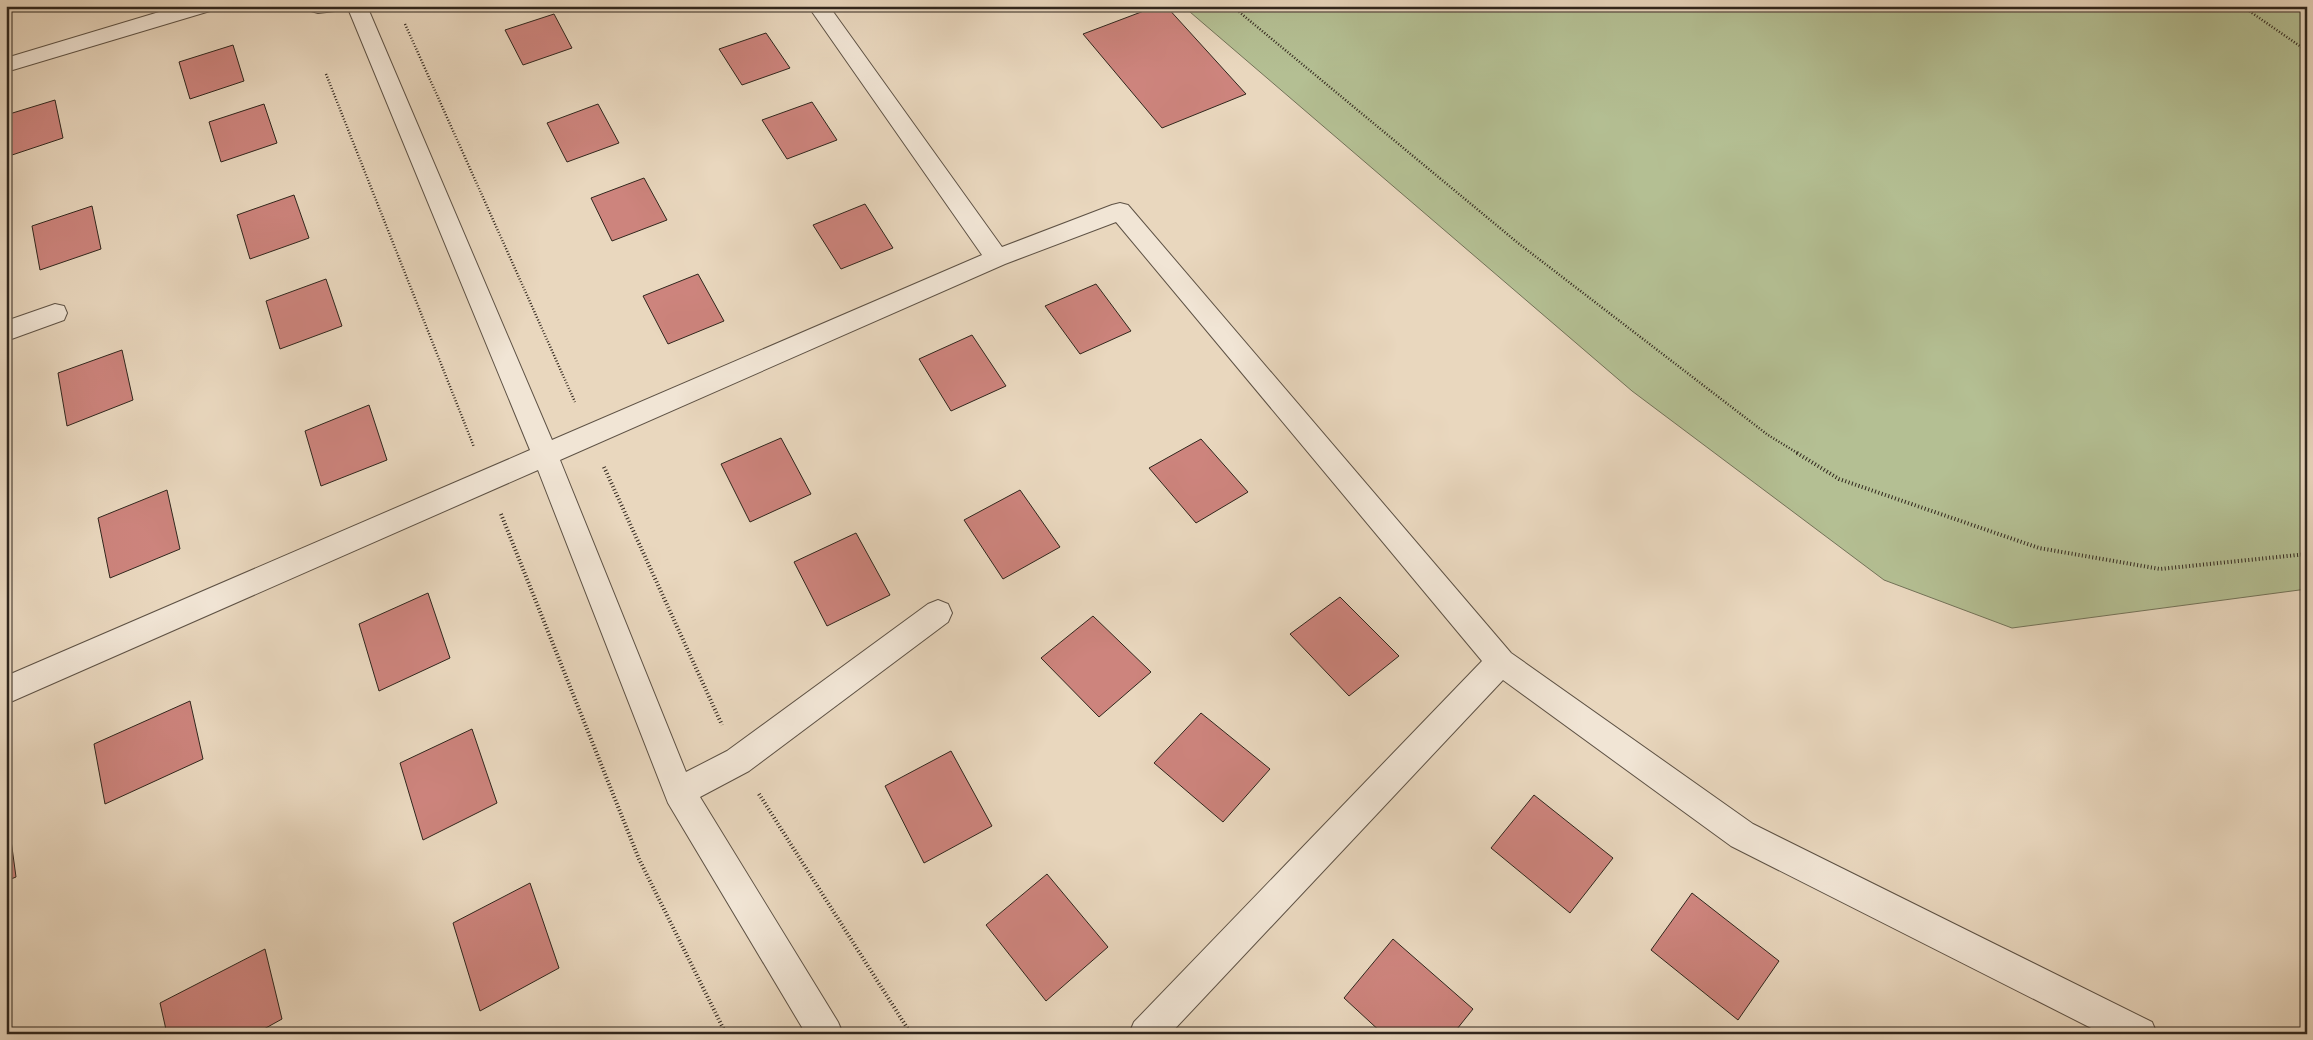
<svg xmlns="http://www.w3.org/2000/svg" width="2313" height="1040" font-family="'EB Garamond',serif">
<rect width="100%" height="100%" fill="#e9d7be"/>
<filter id="stains"><feTurbulence type="fractalNoise" baseFrequency=".004" numOctaves="4"/><feColorMatrix values="0 0 0 0 .2 0 0 0 0 .09 0 0 0 0 .02 0 0 0 .5 -.17"/></filter>
<radialGradient id="worn" r=".72"><stop offset=".6" stop-color="#630" stop-opacity="0"/><stop offset="1" stop-color="#630" stop-opacity=".3"/></radialGradient>
<path fill="#b4bf93" stroke="#727258" d="M1183,6h1124v583l-295,39 -128,-48 -252,-189z"/>
<g fill="#cd847d" stroke="#30261d">
<path d="M1157,6h9l80,88 -84,34 -79,-94z"/>
<path d="M554,14l18,34 -49,17 -18,-35z"/>
<path d="M766,33l24,35 -48,17 -23,-36z"/>
<path d="M233,45l11,36 -54,18 -11,-37z"/>
<path d="M55,100l8,38 -57,19v-42z"/>
<path d="M812,102l25,38 -50,19 -25,-39z"/>
<path d="M264,104l13,39 -56,19 -12,-40z"/>
<path d="M598,104l21,39 -52,19 -20,-39z"/>
<path d="M644,178l23,42 -55,21 -21,-43z"/>
<path d="M294,195l15,43 -59,21 -13,-44z"/>
<path d="M865,204l28,44 -52,21 -28,-44z"/>
<path d="M92,206l9,43 -61,21 -8,-44z"/>
<path d="M698,274l26,47 -56,23 -25,-48z"/>
<path d="M326,279l16,47 -62,23 -14,-48z"/>
<path d="M1096,284l35,47 -51,23 -35,-48z"/>
<path d="M972,335l34,51 -55,25 -32,-52z"/>
<path d="M122,350l11,50 -66,26 -9,-53z"/>
<path d="M369,405l18,55 -66,26 -16,-55z"/>
<path d="M781,438l30,56 -61,28 -29,-58z"/>
<path d="M1201,439l47,53 -52,31 -47,-55z"/>
<path d="M167,490l13,59 -70,29 -12,-60z"/>
<path d="M1020,490l40,57 -57,32 -39,-59z"/>
<path d="M856,533l34,62 -63,31 -33,-64z"/>
<path d="M428,593l22,65 -71,33 -20,-67z"/>
<path d="M1340,597l59,59 -50,40 -59,-62z"/>
<path d="M1093,616l58,56 -52,45 -58,-59z"/>
<path d="M190,701l13,58 -98,45 -11,-60z"/>
<path d="M1201,713l69,56 -47,53 -69,-59z"/>
<path d="M472,729l25,74 -74,37 -23,-77z"/>
<path d="M951,751l41,75 -68,37 -39,-77z"/>
<path d="M1534,795l79,63 -43,55 -79,-65z"/>
<path d="M6,803l10,74 -10,4z"/>
<path d="M1047,874l61,73 -62,54 -60,-76z"/>
<path d="M530,883l29,85 -79,43 -27,-88z"/>
<path d="M1692,893l87,68 -41,59 -87,-70z"/>
<path d="M1393,939l80,70 -20,25h-70l-39,-36z"/>
<path d="M265,949l17,70 -27,15h-88l-7,-31z"/>
</g>
<g fill="none" stroke-linecap="round" stroke-linejoin="round">
<defs>
<g id="minor">
<path d="M179,6h34l-3,5 -204,61v-14z"/>
<path d="M308,6h30l-3,5 -17,2 -7,-2z"/>
<path d="M347,6h20l185,434 430,-185 -174,-249h21l173,241 110,-42 8,-2 8,2 383,448 242,171 399,198 5,12h-54l-372,-188 -228,-166 -333,354h-41l5,-12 348,-361 -366,-439 -111,42 -445,196 126,312 41,-21 201,-147 10,-4 10,4 4,9 -4,9 -199,149 -49,26 138,225 5,12h-37l-138,-231 -130,-333 -532,234v-28l524,-226z"/>
<path d="M55,304l9,2 3,7 -3,7 -58,21v-20z"/>
</g>
</defs>
<use href="#minor" stroke="#5e5245" stroke-width="2"/>
<g stroke="#30261d" stroke-width="2.5" stroke-dasharray="1 2" stroke-linecap="butt">
<path d="M1232,6l286,237 250,192 31,19"/>
<path d="M2242,6l65,45"/>
<path d="M405,24l170,378"/>
<path d="M326,74l148,373"/>
</g>
<g stroke="#30261d" stroke-width="4" stroke-dasharray="1 2.5" stroke-linecap="butt">
<path d="M1797,453l42,26 200,69 121,21 147,-15"/>
<path d="M604,467l118,258"/>
<path d="M501,514l138,345 87,175"/>
<path d="M759,794l152,240"/>
</g>
<use href="#minor" fill="#f1e5d5" fill-rule="evenodd"/>
</g>
<rect width="2313" height="1040" fill="none" stroke="#e9d7be" stroke-width="25"/>
<rect x="8" y="8" width="2298" height="1025" fill="none" stroke="#30261d" stroke-width="2.5"/>
<rect x="12" y="12" width="2288" height="1015" fill="none" stroke="#30261d"/>
<rect width="100%" height="100%" filter="url(#stains)"/>
<rect width="100%" height="100%" fill="url(#worn)"/>
</svg>
